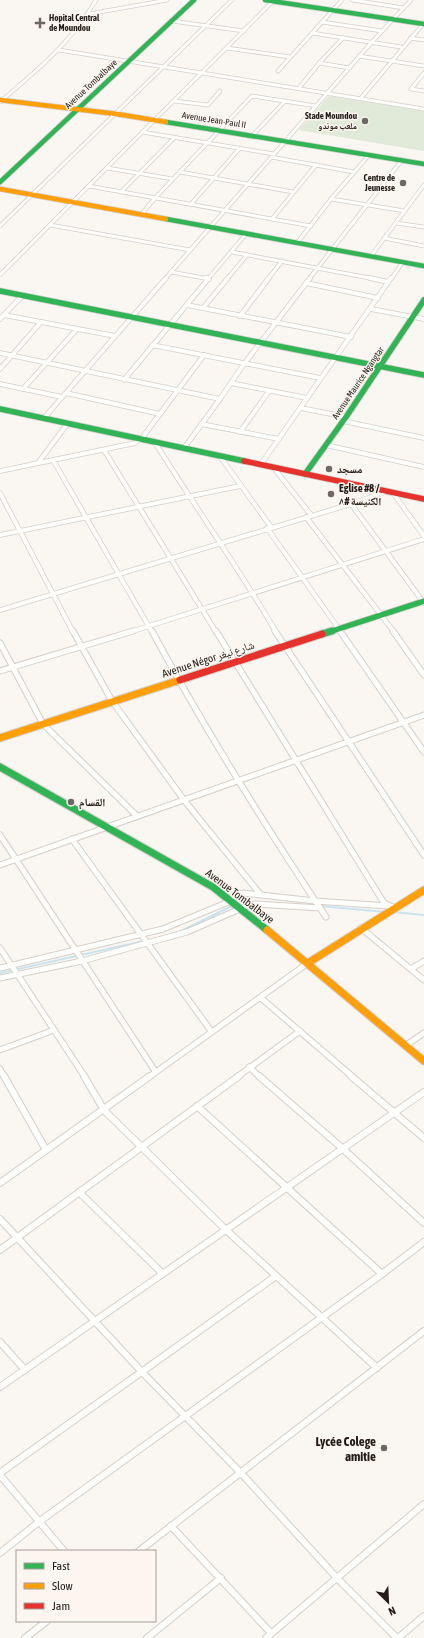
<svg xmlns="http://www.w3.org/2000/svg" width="424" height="1638" font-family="'Asap Condensed','Noto Naskh Arabic',sans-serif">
<rect width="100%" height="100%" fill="#faf6f2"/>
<path fill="#e1e9d8" d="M329,96l95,15v40l-125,-21z"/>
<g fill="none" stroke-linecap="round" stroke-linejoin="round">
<g stroke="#cae4ef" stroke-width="2">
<path d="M236,904l6,-3 13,1"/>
<path d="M320,906l65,6"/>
<path d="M393,912l31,3"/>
<path d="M179,932l53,-26"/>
<path d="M0,973l144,-32"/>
</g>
<defs>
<g id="street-far3">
<path d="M352,0l52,8"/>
<path d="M89,14l78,-14"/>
<path d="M172,21l72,10"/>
<path d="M322,22l60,9"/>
<path d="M312,33l89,14"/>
<path d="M410,38l14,2"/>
<path d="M227,48l63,9"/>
<path d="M59,50l365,59"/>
<path d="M359,56l65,10"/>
<path d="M319,63l31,5"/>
<path d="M278,71l64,-71"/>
<path d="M424,73l-13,16 13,2"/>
<path d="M299,88l21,-26 23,-24"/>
<path d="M361,98l63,-75"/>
<path d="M174,101l34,4 12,-14"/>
<path d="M0,102c36,-31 72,-60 96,-102"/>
<path d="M142,132l132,22"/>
<path d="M253,135l32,-34"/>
<path d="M271,157l83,15"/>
<path d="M107,168l66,11"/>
<path d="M180,172l113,20"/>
<path d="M89,186l222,40"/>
<path d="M121,192l54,-55"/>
<path d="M331,199l74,12"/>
<path d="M191,204l49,-56"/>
<path d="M141,215l14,-17 97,-102 64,10"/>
<path d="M272,219l44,-54"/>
<path d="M396,223l28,4"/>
<path d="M50,225l140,25"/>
<path d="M0,226l232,-226"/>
<path d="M384,238l40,8"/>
<path d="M297,243l34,-44 38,-44"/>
<path d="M232,252l143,27"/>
<path d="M371,256l53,-71"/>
<path d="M171,272l38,7"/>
<path d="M0,275l274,-275"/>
<path d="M165,279l206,-236 40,-43"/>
<path d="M208,279l38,-45"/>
<path d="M227,279l20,-24"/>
<path d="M268,279l14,-18"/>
<path d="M309,279l93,-119"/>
<path d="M391,279l12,-17"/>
</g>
<g id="street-far2">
<path d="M206,278l3,1"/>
<path d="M370,278l18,4"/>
<path d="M306,283l72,15"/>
<path d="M187,305l164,32"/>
<path d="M203,308l25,-30"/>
<path d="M371,309l53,10"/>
<path d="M4,315l111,21"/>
<path d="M240,316l29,-38"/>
<path d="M0,319l22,-23"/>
<path d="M152,345l168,33"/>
<path d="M0,353l220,46 -36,49"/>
<path d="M0,369l41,-47"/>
<path d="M124,380l85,-102"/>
<path d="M231,383l76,15"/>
<path d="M0,384l62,13"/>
<path d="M23,389l54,-60"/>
<path d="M66,393l94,21"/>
<path d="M220,399l24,-35 66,-86"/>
<path d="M301,408l45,9"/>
<path d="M44,418l122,-140"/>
<path d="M343,421l81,17"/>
<path d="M201,424l78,15"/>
<path d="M240,432l29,-41"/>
<path d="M154,441c40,64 84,126 122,191"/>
<path d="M326,445l98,22"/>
<path d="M104,450l112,182"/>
<path d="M219,455l52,72"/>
<path d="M53,460l99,172"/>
<path d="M38,463l30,-40"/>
<path d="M261,464l130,-186"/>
<path d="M274,468l37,47"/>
<path d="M0,471l135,-28 7,-5 62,-83"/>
<path d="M0,493l73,139"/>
<path d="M393,493l31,43"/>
<path d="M351,504l73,99"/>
<path d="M306,517l88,115"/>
<path d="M267,528l74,104"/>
<path d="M0,535l240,-49"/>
<path d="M0,610l351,-106 37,-13"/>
<path d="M130,632l294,-93"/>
</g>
<g id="street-far1">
<path d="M73,631l39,70 72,99 76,94"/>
<path d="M152,631c53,99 112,193 174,286"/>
<path d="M216,631l168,272 11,5"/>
<path d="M275,631l149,224"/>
<path d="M340,631l84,121"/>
<path d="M393,631l31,44"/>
<path d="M0,643l43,81 94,92"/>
<path d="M0,671l133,-40"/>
<path d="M0,835l155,236"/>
<path d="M72,839l139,192"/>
<path d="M0,865l424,-150"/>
<path d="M361,928l63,52"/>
<path d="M0,948l85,129"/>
<path d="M0,968l163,-39 68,-28 3,-6 9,-2 72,8 73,5"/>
<path d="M411,969l13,-8"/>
<path d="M0,978l82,-17 105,-29 62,-27 7,-1 64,4"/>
<path d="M261,998l92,79"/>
<path d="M405,1046l19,-13"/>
<path d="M0,1050l54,-20"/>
<path d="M249,1067l11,10"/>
<path d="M0,1069l4,8"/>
<path d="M149,1077l159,-114"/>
<path d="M237,1077l63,-46"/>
</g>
<g id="street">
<path d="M4,1076l42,74"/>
<path d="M84,1076l20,34 121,119 152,139"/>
<path d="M259,1076l83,72 82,75"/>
<path d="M351,1076l73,62"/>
<path d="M197,1106l185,168"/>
<path d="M0,1183l150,-107"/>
<path d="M79,1192l83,81"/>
<path d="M0,1219l142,153 99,101 96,105 60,60"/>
<path d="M0,1250l239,-174"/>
<path d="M0,1342l25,28"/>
<path d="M0,1387l424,-295"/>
<path d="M0,1473l276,-197"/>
<path d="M0,1475l64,76"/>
<path d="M171,1526l100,107"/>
<path d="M139,1551l285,-220"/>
<path d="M0,1553l40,-32 342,-247 42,-32"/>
<path d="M25,1638l22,-17"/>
<path d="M147,1638l74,-60"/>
<path d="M266,1638l158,-134"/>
<path d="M398,1638l26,-22"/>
</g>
<g id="fast-far2">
<path d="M265,0l159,24"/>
<path d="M166,122l258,42"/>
<path d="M0,182l194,-182"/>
<path d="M166,219l258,47"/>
</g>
<g id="fast-far1">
<path d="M0,291l424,84"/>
<path d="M0,409l244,52"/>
<path d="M305,474l41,-57 78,-117"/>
<path d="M329,632l95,-31"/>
</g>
<g id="fast">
<path d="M322,634l10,-3"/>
<path d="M0,767l213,120 54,43"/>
</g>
<g id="slow-far1">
<path d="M0,100l117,14 49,8"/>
<path d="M0,189l166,30"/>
</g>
<g id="slow">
<path d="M0,738l180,-58"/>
<path d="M267,930l157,131"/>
<path d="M308,963l116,-73"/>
</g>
<path id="jam-far1" d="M244,461l180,38"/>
<path id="jam" d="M180,680l142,-46"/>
</defs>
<use href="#street-far3" stroke="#d5cfca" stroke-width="4.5"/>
<use href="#street-far2" stroke="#d5cfca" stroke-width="5.5"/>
<use href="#street-far1" stroke="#d5cfca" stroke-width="7"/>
<use href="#street" stroke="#d5cfca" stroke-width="8"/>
<use href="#fast-far2" stroke="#d5cfca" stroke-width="6"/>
<use href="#fast-far1" stroke="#d5cfca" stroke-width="7"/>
<use href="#fast" stroke="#d5cfca" stroke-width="9"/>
<use href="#slow-far1" stroke="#d5cfca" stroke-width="6"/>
<use href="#slow" stroke="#d5cfca" stroke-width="9"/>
<use href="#jam-far1" stroke="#d5cfca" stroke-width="7"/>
<use href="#jam" stroke="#d5cfca" stroke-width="9"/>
<use href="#street-far3" stroke="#fefefd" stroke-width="3"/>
<use href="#street-far2" stroke="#fefefd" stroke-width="4"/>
<use href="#street-far1" stroke="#fefefd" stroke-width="5"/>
<use href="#street" stroke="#fefefd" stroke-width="6"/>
<use href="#fast-far2" stroke="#30b455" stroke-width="4.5"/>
<use href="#fast-far1" stroke="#30b455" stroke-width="5.5"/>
<use href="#fast" stroke="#30b455" stroke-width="7"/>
<use href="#slow-far1" stroke="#ff9f0a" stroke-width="4.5"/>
<use href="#slow" stroke="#ff9f0a" stroke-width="7"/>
<use href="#jam-far1" stroke="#e5322d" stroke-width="5.5"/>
<use href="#jam" stroke="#e5322d" stroke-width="7"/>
</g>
<g fill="#6e6864" stroke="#fdf5ef" stroke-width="1.5">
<path d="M38 17h4v4h4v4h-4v4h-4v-4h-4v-4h4z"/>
<circle cx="365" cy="121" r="4"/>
<circle cx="403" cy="183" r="4"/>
<circle cx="329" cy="469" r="4"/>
<circle cx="331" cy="494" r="4"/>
<circle cx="71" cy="802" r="4"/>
<circle cx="384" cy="1448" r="4"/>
</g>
<g text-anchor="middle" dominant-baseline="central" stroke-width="3" stroke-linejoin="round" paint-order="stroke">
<g font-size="9" font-weight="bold" fill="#231c17" stroke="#fdf5ef" text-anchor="end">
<text x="49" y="18" text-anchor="start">Hopital Central<tspan x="49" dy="10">de Moundou</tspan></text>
<text x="357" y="116">Stade Moundou<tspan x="357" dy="10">ملعب موندو</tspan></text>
<text x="395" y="178">Centre de<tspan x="395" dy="10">Jeunesse</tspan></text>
</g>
<g font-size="9" fill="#231c17" stroke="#fdf5ef">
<text transform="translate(91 84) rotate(-43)">Avenue Tombalbaye</text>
<text transform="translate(214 120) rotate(9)">Avenue Jean-Paul II</text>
<text transform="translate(358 383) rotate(-56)">Avenue Maurice Ngangtar</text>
</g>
<g font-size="11" font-weight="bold" fill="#231c17" stroke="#fdf5ef" text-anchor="start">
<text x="337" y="469">مسجد</text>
<text x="339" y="488">Eglise #8 /<tspan x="339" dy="13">الكنيسة #٨</tspan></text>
<text x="79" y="802">القسام</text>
</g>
<g font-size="11" fill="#231c17" stroke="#fdf5ef">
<text transform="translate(208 659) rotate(-18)">Avenue Négor شارع نيغر</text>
<text transform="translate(240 896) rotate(37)">Avenue Tombalbaye</text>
</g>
<g font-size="13" font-weight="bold" fill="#231c17" stroke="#fdf5ef" text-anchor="end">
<text x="376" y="1441">Lycée Colege<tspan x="376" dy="15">amitie</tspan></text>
</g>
</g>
<rect x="16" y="1550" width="140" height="72" fill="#fdf5ef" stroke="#a69e99"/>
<rect x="24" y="1563" width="20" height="6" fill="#30b455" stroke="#a69e99"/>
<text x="52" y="1570" font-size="12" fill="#231c17">Fast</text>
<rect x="24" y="1583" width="20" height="6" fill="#ff9f0a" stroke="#a69e99"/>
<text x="52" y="1590" font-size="12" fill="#231c17">Slow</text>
<rect x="24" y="1603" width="20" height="6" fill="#e5322d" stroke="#a69e99"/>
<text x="52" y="1610" font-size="12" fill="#231c17">Jam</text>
<g transform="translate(388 1602) rotate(156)" stroke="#fdf5ef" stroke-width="3" paint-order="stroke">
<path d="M0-3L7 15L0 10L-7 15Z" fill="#231c17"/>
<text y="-6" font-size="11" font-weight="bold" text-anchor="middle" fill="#231c17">N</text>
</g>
</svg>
